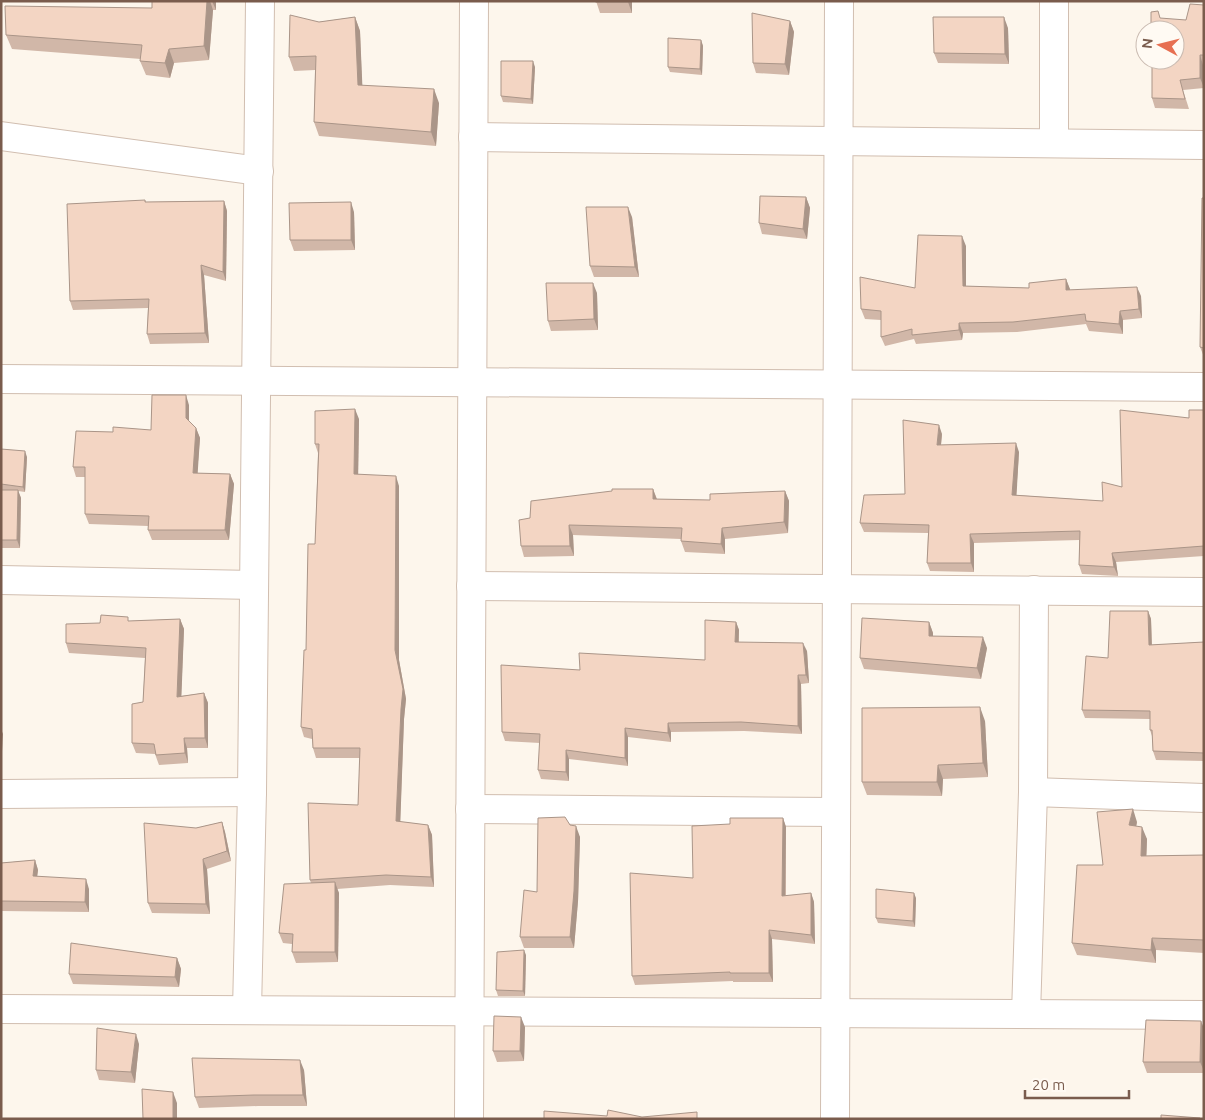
<svg xmlns="http://www.w3.org/2000/svg" width="1205" height="1120" font-family="Ubuntu,sans-serif">
<rect width="100%" height="100%" fill="#fdf6ec"/>
<g fill="none" stroke-linecap="round" stroke-linejoin="round">
<defs>
<g id="street">
<path d="M1054,1v142"/>
<path d="M1,136l258,35"/>
<path d="M473,137l731,8"/>
<path d="M1,379l1203,8"/>
<path d="M1,580l253,5"/>
<path d="M471,586l733,6"/>
<path d="M1033,792l171,6"/>
<path d="M1,794l251,-2"/>
<path d="M470,809l366,3"/>
<path d="M1,1009l1203,6"/>
<path d="M247,1010l5,-218 8,-791"/>
<path d="M1026,1014l7,-222 1,-202"/>
<path d="M469,1119l5,-1118"/>
<path d="M835,1119l4,-1118"/>
</g>
</defs>
<use href="#street" stroke="#d1beb0" stroke-width="30"/>
<use href="#street" stroke="#fff" stroke-width="28"/>
</g>
<g fill="#d1b7a8">
<path d="M152,1h64v9h-3l-4,50 -35,3 -4,15 -24,-3 -6,-14 1,-2 -129,-10 -6,-14 146,-27z"/>
<path d="M596,1h36v12h-32z"/>
<path d="M1204,5v83l-21,2 6,19 -34,-1 -3,-10 34,-78z"/>
<path d="M355,17l5,14 2,55 77,17 -3,43 -117,-10 -5,-14 1,-52 -21,1 -5,-14 30,-35z"/>
<path d="M790,21l4,11 -5,43 -33,-2 -3,-10z"/>
<path d="M1008,28l1,36 -71,-1 -4,-10z"/>
<path d="M701,40l2,6 -1,29 -32,-3 -2,-5z"/>
<path d="M535,67l-2,37 -30,-2 -2,-6z"/>
<path d="M806,197l4,11 -3,31 -45,-5 -3,-11z"/>
<path d="M1204,198v159l-4,-10z"/>
<path d="M145,200l1,2 78,-1 3,10 -1,70 -22,-6 5,68 -59,1 -3,-10 1,-26 -75,2 -3,-9z"/>
<path d="M354,212l1,38 -61,1 -4,-11z"/>
<path d="M632,217l7,60h-45l-4,-11z"/>
<path d="M966,246v40l63,2 37,-9 4,11 71,6 1,22 -19,2v14l-34,-3 -3,-7 -69,8 -54,1 -1,7 -46,4 -2,-5 -29,7 -4,-9v-17l-16,-1 -4,-10 54,-21z"/>
<path d="M597,293l1,37 -47,1 -3,-10z"/>
<path d="M189,405v16l7,7 4,10 -3,35 33,1 4,10 -5,56h-77l-4,-10v-4l-59,-2 -4,-10v-37h-9l-3,-10 40,-35 38,-2z"/>
<path d="M1204,410v146l-88,6 2,14 -36,-2 -3,-9v-25l-105,3v29l-44,-1 -3,-8 1,-30 -64,-1 -4,-9 45,-29 37,-60 -1,11 78,7 -3,43 87,6 19,-14 67,-69z"/>
<path d="M359,419l-1,55 41,12v174l7,39 -2,20 -4,103 28,3 4,10 2,52 -44,-2 -53,4 2,4 -1,69 -42,1 -4,-11v-8l-9,-1 -4,-10 32,-50 -1,-3 48,-75 2,-47h-44l-3,-10 -1,-9 -8,-2 -3,-10 14,-183 3,-91 -3,-9z"/>
<path d="M1,449l26,8 -2,35 -7,-1 3,7 -1,50h-19z"/>
<path d="M653,489l4,10 53,1 75,-9 4,10 -1,32 -63,6v15l-40,-2 -4,-11v-2l-108,-4 1,21 -50,1 -3,-11 9,-28z"/>
<path d="M1148,611l3,8 1,26 52,-3v119l-48,-1 -3,-9 -1,-15 -2,-6v-11l-65,-1 -3,-8 26,-52z"/>
<path d="M180,619l4,10 -3,67 23,-3 4,10v45h-21l1,15 -29,2 -4,-11 -19,-1 -4,-10 11,-41 2,-44 -76,-5 -3,-10 64,-22z"/>
<path d="M736,622l3,8v12l68,9 2,32 -8,1 1,50 -58,-3 -73,1v10l-43,-5v29l-59,-7v22l-28,-2 -3,-9 2,-27 -35,-2 -3,-9 78,-62 125,-10z"/>
<path d="M929,622l4,11v3l54,12 -6,31 -117,-10 -4,-11z"/>
<path d="M985,721l3,56 -45,2 -1,17 -75,-1 -5,-13z"/>
<path d="M783,818l3,9v69l25,-3 3,9 1,42 -43,-5 1,43h-40v-1l-98,4 -3,-9 61,-98 37,-54z"/>
<path d="M222,822l3,10 6,29 -24,8 3,45 -58,-1 -4,-10 48,-75z"/>
<path d="M1137,822l-1,4 11,13 -1,17 58,-1v98l-48,-3v13l-79,-8 -5,-12 31,-78z"/>
<path d="M570,825l10,12 -2,64 -4,47h-50l-4,-11 17,-45z"/>
<path d="M35,860l3,10 -1,6 52,13v23l-88,-1v-48z"/>
<path d="M916,898l-1,29 -37,-4 -2,-5z"/>
<path d="M526,955l-1,41h-27l-2,-6z"/>
<path d="M177,958l4,11 -2,18 -106,-3 -4,-10z"/>
<path d="M1201,1021l3,8v44h-57l-4,-11z"/>
<path d="M525,1027l-1,34 -27,1 -4,-11z"/>
<path d="M139,1044l-4,39 -36,-3 -3,-10z"/>
<path d="M304,1070l3,36h-49l-59,2 -4,-11z"/>
</g>
<g fill="#aa9588">
<path d="M207,1h3l3,9 -4,50 -5,-14z"/>
<path d="M212,1h4v9z"/>
<path d="M628,1h4v12l-4,-11z"/>
<path d="M355,17l5,14 3,69 -5,-15z"/>
<path d="M1004,17l4,11 1,36 -4,-10z"/>
<path d="M790,21l4,11 -5,43 -4,-11z"/>
<path d="M701,40l2,6 -1,29 -2,-6z"/>
<path d="M169,49l5,14 -4,15 -5,-15z"/>
<path d="M1200,55l3,10 1,23 -4,-10z"/>
<path d="M533,61l2,6 -2,37 -2,-5z"/>
<path d="M434,89l5,14 -3,43 -5,-14z"/>
<path d="M806,197l4,11 -3,31 -4,-10z"/>
<path d="M224,201l3,10 -1,70 -3,-9z"/>
<path d="M351,202l3,10 1,38 -4,-10z"/>
<path d="M628,207l4,10 7,60 -4,-10z"/>
<path d="M962,236l4,10v50l-3,-10z"/>
<path d="M201,265l3,10 5,68 -4,-10z"/>
<path d="M1066,279l4,10v10l-4,-9z"/>
<path d="M593,283l4,10 1,37 -4,-11z"/>
<path d="M1137,287l4,9 1,22 -3,-9z"/>
<path d="M1120,311l3,9v14l-4,-10z"/>
<path d="M959,323l4,10 -1,7 -3,-10z"/>
<path d="M186,395l3,10v23l-3,-10z"/>
<path d="M355,409l4,10 -1,65 -4,-10z"/>
<path d="M939,425l3,9 -2,20 -3,-9z"/>
<path d="M196,428l4,10 -3,45 -4,-10z"/>
<path d="M1016,443l3,9 -3,52 -4,-9z"/>
<path d="M25,451l2,6 -2,35 -2,-5z"/>
<path d="M230,474l4,10 -5,56 -4,-10z"/>
<path d="M396,476l3,10v174l7,39 -2,20 -4,112 -4,-10 5,-112 -6,-59z"/>
<path d="M653,489l4,11 -4,-1z"/>
<path d="M18,490l3,8 -1,50 -3,-8z"/>
<path d="M785,491l4,10 -1,32 -4,-11z"/>
<path d="M569,525l4,10 1,21 -4,-10z"/>
<path d="M722,528l3,11v15l-4,-10z"/>
<path d="M970,534l4,9v29l-3,-9z"/>
<path d="M1112,553l4,9 2,14 -4,-9z"/>
<path d="M1148,611l3,8 1,34 -3,-8z"/>
<path d="M180,619l4,10 -3,78 -4,-10z"/>
<path d="M736,622l3,8 -1,21 -3,-9z"/>
<path d="M929,622l4,11v14l-4,-11z"/>
<path d="M983,637l4,11 -6,31 -4,-11z"/>
<path d="M803,643l4,8 2,32 -3,-8z"/>
<path d="M798,675l3,9 1,50 -4,-8z"/>
<path d="M204,693l4,10v45l-3,-10z"/>
<path d="M980,707l5,14 3,56 -5,-14z"/>
<path d="M668,723l3,9v10l-3,-9z"/>
<path d="M625,728l3,9v29l-3,-8z"/>
<path d="M1,729l2,5 -1,17 -1,-3z"/>
<path d="M184,738l3,10 1,15 -3,-10z"/>
<path d="M566,750l3,9v22l-3,-9z"/>
<path d="M938,765l5,14 -1,17 -5,-14z"/>
<path d="M1133,809l4,13 -3,16 -5,-13z"/>
<path d="M783,818l3,9 -1,78 -3,-9z"/>
<path d="M222,822l3,10 6,29 -4,-10z"/>
<path d="M428,825l4,10 2,52 -3,-10z"/>
<path d="M576,826l4,11 -2,64 -4,47 -4,-11z"/>
<path d="M1142,827l5,12 -1,30 -5,-13z"/>
<path d="M203,859l4,10 3,45 -4,-10z"/>
<path d="M35,860l3,10 -2,16 -3,-10z"/>
<path d="M86,879l3,10v23l-4,-10z"/>
<path d="M335,882l4,11 -1,69 -3,-10z"/>
<path d="M811,893l3,9 1,42 -4,-9z"/>
<path d="M914,893l2,5 -1,29 -2,-6z"/>
<path d="M769,930l3,9 1,43 -4,-9z"/>
<path d="M1152,938l4,12v13l-5,-13z"/>
<path d="M524,950l2,5 -1,41 -2,-5z"/>
<path d="M177,958l4,11 -2,18 -4,-10z"/>
<path d="M521,1017l4,10 -1,34 -4,-10z"/>
<path d="M1201,1021l3,8v42l-4,-9z"/>
<path d="M136,1034l3,10 -4,39 -4,-11z"/>
<path d="M300,1060l4,10 3,36 -4,-11z"/>
<path d="M173,1092l4,11v16h-4z"/>
</g>
<g fill="#f3d5c3" stroke="#aa9588">
<path d="M152,1h55l-3,45 -35,3 -4,14 -25,-2 2,-16 -136,-10 -1,-29 147,2z"/>
<rect x="596" y="1" width="32" height="1"/>
<path d="M1190,4l14,1v50h-4v23l-20,2 5,19 -33,-1v-38h23v-30h-24v-18l7,-1 2,7 26,2z"/>
<path d="M752,13l38,8 -5,43 -32,-1z"/>
<path d="M290,15l29,7 36,-5 3,68 76,4 -3,43 -117,-10 2,-66 -27,1z"/>
<path d="M933,17h71l1,37 -71,-1z"/>
<path d="M668,38l33,2 -1,29 -32,-2z"/>
<path d="M501,61h32l-2,38 -30,-3z"/>
<path d="M760,196l46,1 -3,32 -44,-6z"/>
<path d="M1202,198h2v150l-4,-1z"/>
<path d="M145,200v2l79,-1 -1,71 -22,-7 4,68 -58,1 2,-35 -79,2 -3,-97z"/>
<path d="M351,202v38h-61l-1,-37z"/>
<path d="M586,207h42l7,60 -45,-1z"/>
<path d="M918,235l44,1 1,50 66,2v-5l37,-4v11l71,-3 2,22 -19,2 -1,13 -33,-3 -1,-7 -72,8 -54,1v7l-47,5v-6l-31,8v-26l-20,-2 -1,-32 55,11z"/>
<path d="M546,283h47l1,36 -46,2z"/>
<path d="M152,395h34v23l10,10 -3,45 37,1 -5,56h-77l1,-14 -64,-2v-47h-12l3,-36 37,1v-5l38,3z"/>
<path d="M355,409l-1,65 42,2 -1,174 8,39 -2,20 -5,112 32,4 3,52 -45,-2 -76,5 -2,-77 50,2 2,-57h-47l-1,-19 -11,-2 3,-77h2l2,-106h7l4,-100h-4v-33z"/>
<path d="M1120,410l69,8v-8h15v136l-92,7 2,14 -35,-2 1,-34 -110,3 1,29h-44l2,-38 -69,-2 4,-28 41,-1 -2,-74 36,5 -2,20 79,-2 -4,52 91,6 -1,-19 20,5z"/>
<path d="M1,449l24,2 -2,36 -22,-3z"/>
<path d="M612,489h41v10l57,1v-6l75,-3 -1,31 -62,6 -1,16 -40,-3 1,-13 -113,-3 1,21h-49l-2,-26 11,-2 1,-17 81,-10z"/>
<path d="M1,490h17l-1,50h-16z"/>
<path d="M1110,611h38l1,34 55,-3v111l-51,-2 -1,-21h-2v-19l-68,-1 4,-54 22,2z"/>
<path d="M101,615l27,2v4l52,-2 -3,78 27,-4 1,45h-21l1,15 -29,2 -2,-11 -22,-1v-39l11,-2 3,-54 -80,-5v-19l34,-1z"/>
<path d="M862,618l67,4v14l54,1 -6,31 -117,-10z"/>
<path d="M705,620l31,2 -1,20 68,1 3,32h-8v51l-57,-4 -73,1v10l-43,-5v30l-59,-8v22l-28,-2 2,-36 -38,-2 -1,-67 79,5 -1,-17 126,7z"/>
<path d="M980,707l3,56 -45,2 -1,17h-75v-74z"/>
<path d="M1133,809l-4,16 13,2 -1,29 63,-1v85l-52,-2 -1,12 -79,-7 5,-78h26l-6,-53z"/>
<path d="M565,817l5,8 6,1 -2,65 -4,46h-50l4,-47 13,2 1,-74z"/>
<path d="M730,818h53l-1,78 29,-3v42l-42,-5v43h-39v-1l-98,4 -2,-103 63,5 -1,-52 38,-2z"/>
<path d="M222,822l5,29 -24,8 3,45 -58,-1 -4,-80 52,5z"/>
<path d="M35,860l-2,16 53,3 -1,23 -84,-1v-38z"/>
<path d="M335,882v70h-43l1,-18 -14,-1 5,-49z"/>
<path d="M876,889l38,4 -1,28 -37,-3z"/>
<path d="M71,943l106,15 -2,19 -106,-3z"/>
<path d="M524,950l-1,41 -27,-1 1,-38z"/>
<path d="M494,1016l27,1 -1,34h-27z"/>
<path d="M1146,1020l55,1 -1,41h-57z"/>
<path d="M97,1028l39,6 -5,38 -35,-2z"/>
<path d="M192,1058l108,2 3,35h-49l-59,2z"/>
<path d="M142,1089l31,3v27h-30z"/>
<path d="M608,1110l34,7 55,-5v7h-153v-8l63,5z"/>
<path d="M1161,1115l39,3v1h-39z"/>
</g>
<rect width="1205" height="1120" fill="none" stroke="#7a5c4d" stroke-width="5"/>
<g transform="translate(1160 45) rotate(277)"><circle r="24" fill="#fffaf3" stroke="#cabbb1"/>
<path d="M0-4L9 19L0 12L-9 19Z" fill="#e76f51"/>
<text y="-8" font-size="14" font-weight="bold" text-anchor="middle" fill="#7a5c4d">N</text>
</g>
<path d="M1025 1090v8h104v-8" fill="none" stroke="#7a5c4d" stroke-width="2.5"/>
<text x="1032" y="1090" font-size="15" fill="#7a5c4d" stroke="#fffaf3" stroke-width="4" paint-order="stroke">20 m</text>
</svg>
